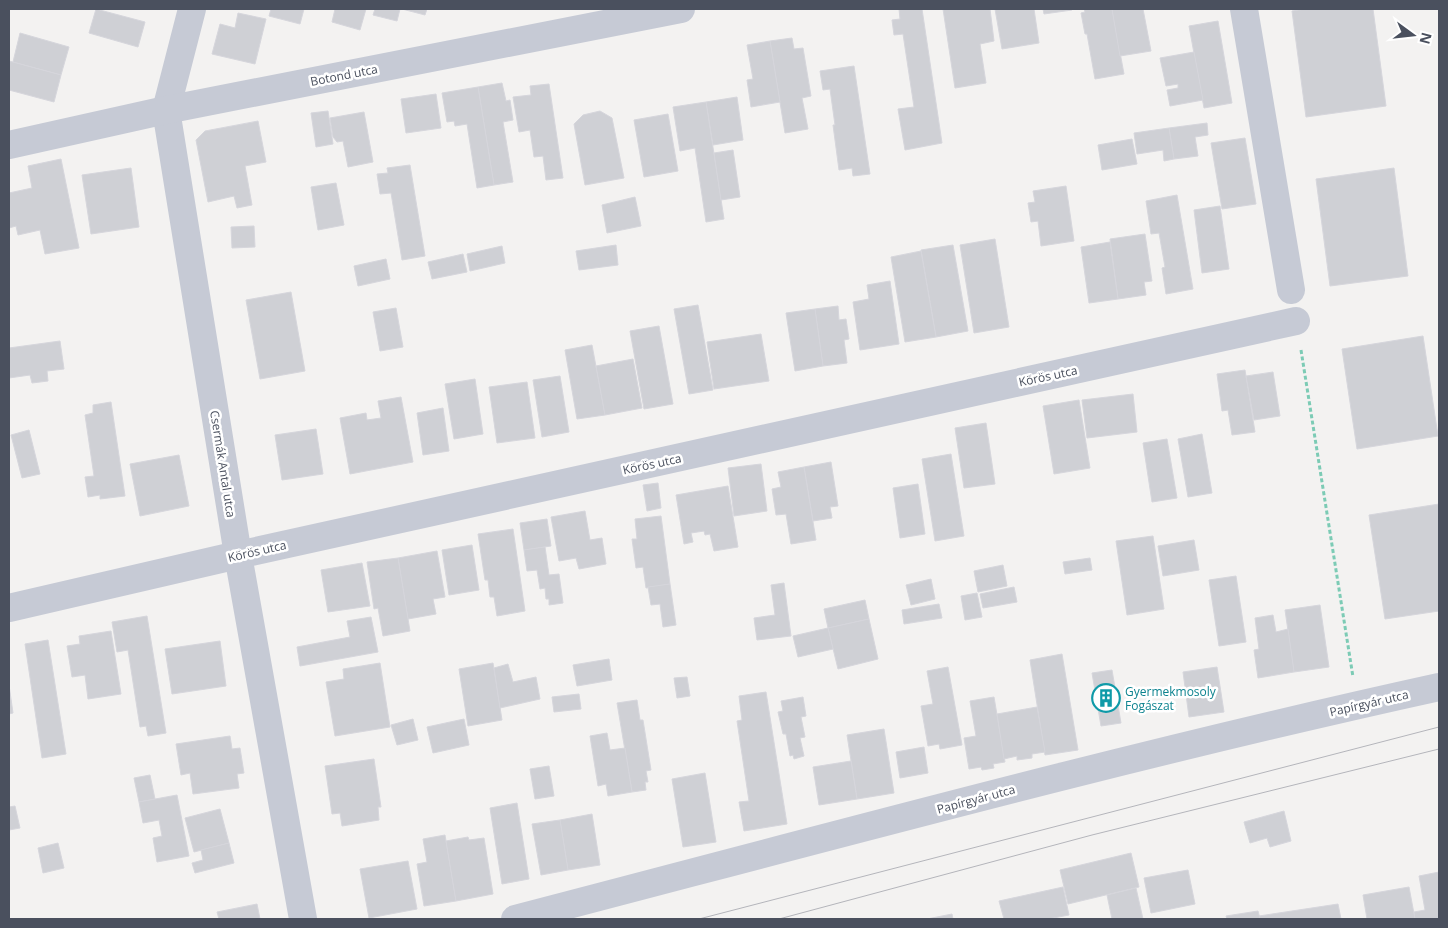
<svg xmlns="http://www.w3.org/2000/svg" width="1448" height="928" font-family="'Open Sans',sans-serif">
<rect width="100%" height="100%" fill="#f3f2f1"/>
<g fill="#cfd0d5" stroke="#d6d6dc">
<path d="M96,9l49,13 -7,25 -49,-14z"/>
<path d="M271,9h33l-4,15 -31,-8z"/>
<path d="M335,9h31l-6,21 -28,-8z"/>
<path d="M375,9h25l-3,12 -24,-6z"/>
<path d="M402,9h25l-2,6z"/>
<path d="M899,9h23l20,134 -37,7 -7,-41 16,-2 -11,-73 -9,1 -2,-15 8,-1z"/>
<path d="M943,9h47l4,32 -14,3 6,39 -31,5z"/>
<path d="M995,9h39l5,34 -37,6z"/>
<path d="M1043,9h29v1l-28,4z"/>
<path d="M1084,9h28l12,65 -29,5 -8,-45h-2l-4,-21 4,-1z"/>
<path d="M1112,9h31l8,42 -31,5z"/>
<path d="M1305,9h68l13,97 -80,11 -14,-106z"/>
<path d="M238,13l28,6 -11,45 -43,-10 8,-30 15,4z"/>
<path d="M1218,21l14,82 -28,5 -15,-82z"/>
<path d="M20,33l49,14 -8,28 -48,-13z"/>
<path d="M792,38l2,11 9,-1 8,48 -9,2 6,31 -23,4 -15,-92z"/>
<path d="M770,41l10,61 -29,5 -4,-27 6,-1 -6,-34z"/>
<path d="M1194,52l9,48 -33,6 -3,-16 11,-2v-4l-12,2 -6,-28z"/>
<path d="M9,61l52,14 -7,27 -45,-12z"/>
<path d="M854,66l16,108 -17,2 -1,-8 -13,2 -6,-45h2l-5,-36 -7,1 -3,-19z"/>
<path d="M502,83l4,18 4,-1 3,20 -10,2 10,60 -19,3 -16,-98z"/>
<path d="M549,84l14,94 -17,2 -3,-24 -9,1 -4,-27 -11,2 -6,-35 18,-2 -1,-9z"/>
<path d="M478,87l16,98 -17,3 -10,-64 -12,2 -1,-5 -7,1 -5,-29z"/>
<path d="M436,94l5,34 -35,5 -5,-34z"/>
<path d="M737,97l6,43 -30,5 -7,-43z"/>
<path d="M706,102l18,117 -18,3 -11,-74 -15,3 -7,-44z"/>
<path d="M328,111l5,33 -17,3 -5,-34z"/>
<path d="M600,111l12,7 12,60 -39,7 -11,-61 9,-9z"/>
<path d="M364,112l9,50 -25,5 -5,-26 -6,1 -4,-5 -3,-19z"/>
<path d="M668,114l10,57 -34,6 -10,-57z"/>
<path d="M258,121l8,41 -21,4 7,39 -15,3 -3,-12 -26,6 -12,-62 9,-9z"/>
<path d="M1207,123l1,12 -13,2 3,19 -24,3 -5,-31z"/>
<path d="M1169,128l5,31 -10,2 -1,-11 -26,4 -3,-21z"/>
<path d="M1245,138l11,66 -34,5 -11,-66z"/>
<path d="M1132,139l5,25 -35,6 -4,-25z"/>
<path d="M733,150l7,47 -19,3 -7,-47z"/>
<path d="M61,159l18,89 -34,6 -5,-24 -22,5 -2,-9 -7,2v-35l23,-5 -4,-22z"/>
<path d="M410,165l15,91 -23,4 -11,-67 -11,1 -3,-20 11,-1 -1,-5z"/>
<path d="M131,168l8,59 -48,7 -9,-59z"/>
<path d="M1394,168l14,108 -78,10 -14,-107z"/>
<path d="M336,183l8,42 -26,5 -7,-43z"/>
<path d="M1066,186l8,55 -33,5 -3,-25 -7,1 -3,-19 7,-1 -2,-11z"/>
<path d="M1177,195l16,94 -27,5 -4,-26 3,-1 -6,-34 -8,1 -5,-33z"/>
<path d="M635,197l6,29 -34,7 -5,-28z"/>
<path d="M1220,206l9,63 -27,4 -8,-63z"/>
<path d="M254,226l1,21 -23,1 -1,-21z"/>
<path d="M1145,234l7,47 -8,1 2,13 -28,4 -8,-60z"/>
<path d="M995,239l14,88 -35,6 -14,-88z"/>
<path d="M1110,242l8,57 -29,4 -8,-56z"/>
<path d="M616,245l2,20 -39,5 -3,-19z"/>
<path d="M953,245l15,86 -32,6 -15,-87z"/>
<path d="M502,246l3,17 -35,8 -3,-17z"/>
<path d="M921,251l15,86 -31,5 -14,-85z"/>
<path d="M463,254l4,18 -35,7 -4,-17z"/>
<path d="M386,259l4,20 -32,7 -4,-20z"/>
<path d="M890,281l9,63 -39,6 -7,-48 16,-3 -2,-14z"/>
<path d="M291,292l14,79 -45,8 -14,-79z"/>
<path d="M698,305l15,85 -24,4 -15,-85z"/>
<path d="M838,306l1,14 7,-1 3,20 -5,1 3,23 -24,3 -8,-57z"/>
<path d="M396,308l7,39 -23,4 -7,-39z"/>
<path d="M815,309l8,57 -28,5 -9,-58z"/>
<path d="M659,326l14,78 -29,5 -14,-78z"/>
<path d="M761,334l8,47 -55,8 -7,-47z"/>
<path d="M1423,336l15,100 -81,13 -15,-100z"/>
<path d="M60,341l4,28 -17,2 1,10 -16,2 -2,-8 -21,3v-30z"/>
<path d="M592,345l13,70 -28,4 -12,-69z"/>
<path d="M633,359l9,49 -37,7 -9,-49z"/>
<path d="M1245,370l10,62 -23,3 -4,-25 -6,1 -5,-37z"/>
<path d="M1273,372l7,44 -26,4 -8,-44z"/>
<path d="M560,376l9,56 -27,5 -9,-57z"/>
<path d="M475,379l8,55 -29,5 -9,-55z"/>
<path d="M527,382l8,56 -38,5 -8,-56z"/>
<path d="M1133,394l4,38 -50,6 -5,-38z"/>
<path d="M401,397l12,65 -63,12 -10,-56 26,-5 1,7 14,-2 -3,-17z"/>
<path d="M1079,400l11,68 -36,6 -11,-68z"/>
<path d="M111,402l14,94 -25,3v-4l-12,2 -3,-20 9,-1 -9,-61 8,-2v-8z"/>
<path d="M443,408l6,43 -26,4 -6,-42z"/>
<path d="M986,423l9,61 -31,4 -9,-60z"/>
<path d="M316,429l7,45 -41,6 -7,-45z"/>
<path d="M29,430l11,44 -18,4 -11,-43z"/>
<path d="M1202,434l10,59 -24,4 -10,-58z"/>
<path d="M1167,439l10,59 -25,4 -9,-59z"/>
<path d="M951,454l13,82 -29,5 -13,-82z"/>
<path d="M179,455l10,51 -49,10 -10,-52z"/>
<path d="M831,462l7,44 -8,1 2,11 -19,3 -9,-54z"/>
<path d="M761,464l6,47 -33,5 -6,-48z"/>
<path d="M804,467l12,73 -25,4 -5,-30 -10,1 -4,-26 9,-2 -3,-15z"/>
<path d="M658,483l3,25 -14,3 -4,-26z"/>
<path d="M918,484l7,50 -25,4 -7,-50z"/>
<path d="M728,486l10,61 -24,4 -4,-17 -5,1 -1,-4 -13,2 2,9 -9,2 -8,-49z"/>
<path d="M1439,504v107l-54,8 -16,-104z"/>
<path d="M585,511l5,29 12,-2 4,26 -27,5 -3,-11 -17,3 -8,-44z"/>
<path d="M661,516l9,68 -24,4 -3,-21 -7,1 -4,-29h5l-2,-20z"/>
<path d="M547,519l4,27 -27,4 -4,-27z"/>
<path d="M513,529l12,82 -28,5 -3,-19h-4l-2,-17h-3l-7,-46z"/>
<path d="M1153,536l11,73 -37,6 -11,-74z"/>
<path d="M1194,540l5,30 -36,6 -5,-30z"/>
<path d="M472,545l7,45 -30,5 -7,-45z"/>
<path d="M545,547l4,28 10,-1 4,29 -14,2v-6h-3l-1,-11 -5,1 -3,-19 -10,1 -3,-21z"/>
<path d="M437,551l8,46 -12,2 3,15 -28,5 -10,-61z"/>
<path d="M398,558l12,73 -27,5 -5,-28 -4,1 -7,-47z"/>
<path d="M1090,558l2,12 -27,4 -2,-12z"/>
<path d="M362,563l8,43 -42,6 -7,-42z"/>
<path d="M1003,565l4,21 -29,6 -4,-21z"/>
<path d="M1236,576l10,66 -27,4 -10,-66z"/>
<path d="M931,579l4,20 -24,6 -5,-20z"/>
<path d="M784,583l7,53 -34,4 -3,-22 21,-3 -4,-30z"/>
<path d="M670,584l6,41 -13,2 -3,-23 -9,1 -3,-18z"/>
<path d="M1014,587l3,15 -34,6 -3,-14z"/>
<path d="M977,593l5,24 -17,3 -4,-24z"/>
<path d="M865,600l4,19 -41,9 -4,-19z"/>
<path d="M939,604l3,14 -38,6 -2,-14z"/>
<path d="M1320,605l9,62 -35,5 -9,-62z"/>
<path d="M1273,615l3,17 12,-3 6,43 -36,6 -4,-28 5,-1 -4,-31z"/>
<path d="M147,616l19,117 -18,3 -2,-10 -6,1 -12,-77 -11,2 -5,-30z"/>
<path d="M371,617l7,35 -78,14 -3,-19 53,-10 -3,-16z"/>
<path d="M869,619l9,40 -40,10 -10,-41z"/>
<path d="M828,628l5,21 -35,8 -5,-21z"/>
<path d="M111,631l10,63 -33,5 -3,-24 -13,2 -5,-31 13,-2 -1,-8z"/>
<path d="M48,640l18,114 -24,4 -17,-114z"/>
<path d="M220,641l6,45 -54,8 -7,-45z"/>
<path d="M1062,654l16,96 -33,5 -15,-95z"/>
<path d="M609,659l3,21 -35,6 -4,-21z"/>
<path d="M380,663l10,64 -55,9 -9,-54 18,-3 -1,-10z"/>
<path d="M493,663l9,57 -34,6 -9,-57z"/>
<path d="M508,664l5,18 23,-5 4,22 -40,9 -6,-40z"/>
<path d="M948,667l14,78 -22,4 -1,-5 -11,2 -7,-40 12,-2 -6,-33z"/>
<path d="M1217,667l7,45 -35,5 -6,-45z"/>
<path d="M1112,670l9,53 -20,3 -9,-53z"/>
<path d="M687,677l3,19 -13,2 -3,-20z"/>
<path d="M9,685l4,28 -4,1z"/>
<path d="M766,692l21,132 -43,7 -5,-29 10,-1 -12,-80 5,-1 -3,-24z"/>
<path d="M579,694l2,15 -27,3 -2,-15z"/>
<path d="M803,697l3,19 -5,1 4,20 -5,1 4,18 -10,3 -1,-4 -3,1 -4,-22h-3l-5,-22 5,-1 -2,-10z"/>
<path d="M994,697l11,65 -12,2 1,4 -12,2 -1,-3 -12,2 -5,-31 12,-2 -6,-35z"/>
<path d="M637,700l3,20h3l8,50 -5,1 2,11h-3l1,8 -14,2 -15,-89z"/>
<path d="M1037,707l8,45 -13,2v4l-15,2v-4l-13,3 -7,-45z"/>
<path d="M413,719l5,21 -21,5 -6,-20z"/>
<path d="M464,719l5,26 -36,8 -6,-26z"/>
<path d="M884,729l10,64 -37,6 -10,-64z"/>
<path d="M607,733l3,17 15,-2 7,44 -24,4 -2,-12 -8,2 -8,-50z"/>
<path d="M230,736l2,13 8,-1 4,25 -7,1 2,14 -46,6 -3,-21 -9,2 -5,-31z"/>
<path d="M924,747l4,26 -28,5 -4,-26z"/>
<path d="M374,759l7,48h-3l1,13 -37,6 -2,-13 -8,1 -7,-48z"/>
<path d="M851,761l6,38 -38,6 -6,-38z"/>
<path d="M549,766l5,30 -19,3 -5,-30z"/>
<path d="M705,773l11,69 -33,5 -11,-68z"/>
<path d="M150,775l5,24 -16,3 -5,-24z"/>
<path d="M177,795l12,61 -32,6 -4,-24 9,-2 -3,-16 -16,3 -4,-21z"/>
<path d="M517,803l12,76 -27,5 -12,-76z"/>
<path d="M15,806l5,22 -11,2v-23z"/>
<path d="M220,809l9,34 -35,9 -9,-34z"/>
<path d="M1284,811l7,30 -21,6 -3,-9 -17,5 -6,-21z"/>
<path d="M592,814l8,51 -32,5 -8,-50z"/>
<path d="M560,820l8,50 -27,5 -9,-51z"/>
<path d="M445,835l11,66 -32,5 -7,-42 10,-2 -4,-23z"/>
<path d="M468,837l1,3 15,-2 9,56 -37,7 -10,-60z"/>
<path d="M58,843l6,25 -21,5 -5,-25z"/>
<path d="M229,843l5,20 -39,10 -3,-10 11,-3 -2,-10z"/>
<path d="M1131,853l8,34 -71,17 -8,-34z"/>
<path d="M408,861l9,48 -48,9 -9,-49z"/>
<path d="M1188,870l7,34 -44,9 -7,-35z"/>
<path d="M1439,872v47h-24l-1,-7 11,-2 -6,-34z"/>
<path d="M1063,887l6,28 -21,4h-44l-5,-18z"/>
<path d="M1409,887l6,32h-48l-4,-24z"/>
<path d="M1136,888l7,31h-31l-5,-24z"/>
<path d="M257,904l3,15h-41l-2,-7z"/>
<path d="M1338,904l3,15h-81l-1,-3z"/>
<path d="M1258,911l2,8h-33l-1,-3z"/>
<path d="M952,914l1,5h-26z"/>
</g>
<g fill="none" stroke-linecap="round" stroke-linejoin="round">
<path stroke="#7ccbb5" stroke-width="3" stroke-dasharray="4 2.5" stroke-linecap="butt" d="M1301,350l52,327"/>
<g stroke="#c6cad5" stroke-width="28">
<path d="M192,9l-26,101 72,445 65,364"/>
<path d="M1244,9l47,281"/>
<path d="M9,145l157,-35 515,-101"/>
<path d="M9,608l229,-53 1058,-234"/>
<path d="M515,919c307,-80 614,-164 924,-232"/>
</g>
<g stroke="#b4b5bb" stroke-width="1">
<path d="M699,919l740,-192"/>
<path d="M779,919l313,-84 347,-86"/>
</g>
</g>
<defs>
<symbol id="building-ring" viewBox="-11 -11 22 22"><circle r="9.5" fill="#fff" stroke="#0f9aa8" stroke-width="1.5"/><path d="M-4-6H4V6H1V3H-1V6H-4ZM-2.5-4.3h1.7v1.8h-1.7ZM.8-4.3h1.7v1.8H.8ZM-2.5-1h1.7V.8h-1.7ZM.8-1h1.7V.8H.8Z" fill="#0f9aa8"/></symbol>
</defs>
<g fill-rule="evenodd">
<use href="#building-ring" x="1090" y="682" width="32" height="32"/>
</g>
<g text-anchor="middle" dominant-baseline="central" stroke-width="5" stroke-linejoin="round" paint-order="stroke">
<g font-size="12" fill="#4a505e" stroke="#fff">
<text transform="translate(344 75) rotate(-11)">Botond utca</text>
<text transform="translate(1048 376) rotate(-12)">Körös utca</text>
<text transform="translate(223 464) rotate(81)">Csermák Antal utca</text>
<text transform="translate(652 464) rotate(-12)">Körös utca</text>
<text transform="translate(257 551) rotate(-13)">Körös utca</text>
<text transform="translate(1369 703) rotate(-13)">Papírgyár utca</text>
<text transform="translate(976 799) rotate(-15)">Papírgyár utca</text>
</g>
<g font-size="12" fill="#0d838f" stroke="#fff" text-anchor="start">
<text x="1125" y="691">Gyermekmosoly<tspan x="1125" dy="14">Fogászat</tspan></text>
</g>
</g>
<rect width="1448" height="928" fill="none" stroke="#4a505e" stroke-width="20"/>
<g transform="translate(1413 35) rotate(105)" stroke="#ffffff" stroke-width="4" paint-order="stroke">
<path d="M0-4L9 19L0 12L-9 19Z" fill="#4a505e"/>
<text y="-8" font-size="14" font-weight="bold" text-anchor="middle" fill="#4a505e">N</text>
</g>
</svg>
